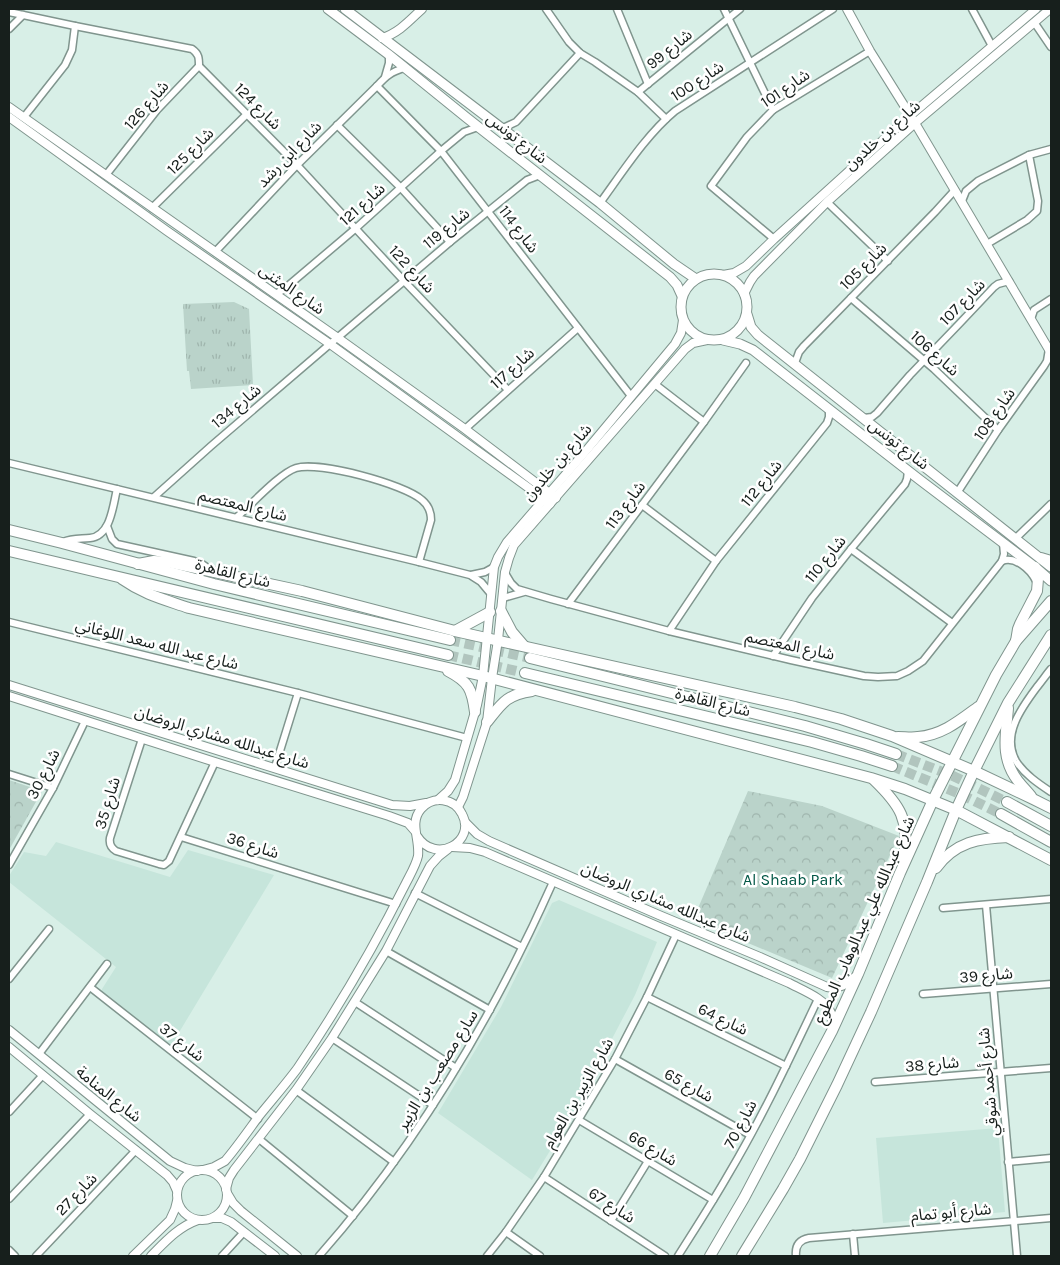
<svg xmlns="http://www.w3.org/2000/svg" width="1060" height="1265" font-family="Karla,'Noto Sans Arabic',sans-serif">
<defs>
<pattern id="grass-tufts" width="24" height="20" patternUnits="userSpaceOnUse" patternTransform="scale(1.25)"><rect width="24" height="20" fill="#bad3ca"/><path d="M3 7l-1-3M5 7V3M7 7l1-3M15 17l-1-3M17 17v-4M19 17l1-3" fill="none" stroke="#9fb5ad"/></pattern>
<pattern id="park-crowns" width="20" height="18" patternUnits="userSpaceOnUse" patternTransform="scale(1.25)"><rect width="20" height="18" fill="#bad3ca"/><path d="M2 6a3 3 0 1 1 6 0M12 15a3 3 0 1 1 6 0" fill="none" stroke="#9fb5ad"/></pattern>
</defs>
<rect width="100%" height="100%" fill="#d8efe7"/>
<g fill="#c6e5db">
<path d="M56,842l114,35 18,-27 86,25 -105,174 -67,-55v-5l14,-22 -107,-85v-6l15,-24 22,4z"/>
<path d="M559,900l98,42 -22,53 -63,120 -40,65 -94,-67 63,-106 51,-104z"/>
<path d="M998,1128l7,84 -122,11 -7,-85z"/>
</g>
<path fill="url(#grass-tufts)" d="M234,302l15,7 4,76 -62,4 -2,-18h-2l-4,-67z"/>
<g fill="url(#park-crowns)">
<path d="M9,780l33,11 -33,59z"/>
<path d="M748,791l74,15 77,30 -67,142 -139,-58z"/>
</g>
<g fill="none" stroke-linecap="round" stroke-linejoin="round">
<g stroke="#b1c5be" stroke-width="10" stroke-dasharray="10 5" stroke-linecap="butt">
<path d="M450,640l80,18"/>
<path d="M448,655l77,18"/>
<path d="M896,754l57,22 54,26"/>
<path d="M892,766l68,28 41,20"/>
</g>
<defs>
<g id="minor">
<path d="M546,9l23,33 11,11 15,9 43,30 28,27"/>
<path d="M617,9l31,75"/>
<path d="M724,9l49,101"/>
<path d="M972,9l20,37"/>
<path d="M9,12l66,14 117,23c7,5 7,9 7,17l-42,44 -51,65"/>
<path d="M1034,22l17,25"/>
<path d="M9,29l14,-14"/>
<path d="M199,66l98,99 107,116 104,109"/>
<path d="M385,77l4,-14v-7"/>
<path d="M377,86l64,65 190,245"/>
<path d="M638,92l102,-83"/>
<path d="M24,117l41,-52 7,-15 3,-24"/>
<path d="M337,125l64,63 49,54"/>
<path d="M501,129l15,-7 64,-69"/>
<path d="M962,201l4,-10 12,-10 51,-26 22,-6"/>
<path d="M827,202l61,59"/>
<path d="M600,203c22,-30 46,-68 75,-92l158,-102"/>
<path d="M152,208l95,-94"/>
<path d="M774,239l-63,-53 36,-49 26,-27 97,-59"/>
<path d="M987,244l40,-24 10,-9 1,-10 -9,-46"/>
<path d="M215,252l82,-87 80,-79c9,-10 14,-14 27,-18"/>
<path d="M275,294l8,-4 72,-61 86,-78 23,-19 14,-5"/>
<path d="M851,298l83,71 64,61"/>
<path d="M1031,319l3,-9 17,-11"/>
<path d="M795,363l4,-11 5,-6 131,-134 20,-22"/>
<path d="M656,385l48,37"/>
<path d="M864,418l8,-1 5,-4 33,-38 50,-52 34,-36 4,-3 11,-3"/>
<path d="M465,429l113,-101"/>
<path d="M9,463l410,99 51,13 11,7 10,12"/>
<path d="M957,493l41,-63 46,-64 3,-5 2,-12"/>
<path d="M154,497l57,-51 119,-102 120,-102 77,-62 13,-5"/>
<path d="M642,505l74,56"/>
<path d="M237,517c14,-12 43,-44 59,-49 23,-7 108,16 126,32 6,5 9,11 9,20l-12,42"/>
<path d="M107,526l5,13 5,5 77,17 8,3 7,5"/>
<path d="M1016,538l35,-34"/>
<path d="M63,542c9,-4 17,-3 27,-4 21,-2 23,-33 27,-49"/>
<path d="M851,549l101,74"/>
<path d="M1002,561c13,-5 28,8 34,20"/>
<path d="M505,573l6,10 6,6 34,10 118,32 122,29 73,16 14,1 19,-1 11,-5 15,-10 79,-100 2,-7 -1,-11"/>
<path d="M471,575l14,-3 9,-5"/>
<path d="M503,598l21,-6"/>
<path d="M568,604l136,-182 42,-59"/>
<path d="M9,622l289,71 169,45"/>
<path d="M669,631l47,-70 111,-138 2,-6v-8"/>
<path d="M773,656l39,-58 39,-49 54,-65 2,-5 1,-8"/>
<path d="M1051,669c-5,6 -9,12 -14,18 -15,20 -36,48 -21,74 8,13 23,23 35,31"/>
<path d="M142,739l-32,99c-1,6 1,10 6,13l43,13 5,1 5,-4 46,-99"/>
<path d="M275,767l23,-74"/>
<path d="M9,774l44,14"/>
<path d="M181,837l215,67"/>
<path d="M9,865l44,-77 32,-67"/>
<path d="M415,893l107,54"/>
<path d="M986,905l31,351"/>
<path d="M943,908l108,-9"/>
<path d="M386,951l104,59"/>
<path d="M9,979l40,-50"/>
<path d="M90,987l168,132"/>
<path d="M923,994l128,-10"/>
<path d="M647,997l139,69"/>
<path d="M355,1002l101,66"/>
<path d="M332,1038l101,67"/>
<path d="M39,1054l68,-90"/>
<path d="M615,1059l135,76"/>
<path d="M875,1082l176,-14"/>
<path d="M296,1090l98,72"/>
<path d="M9,1112l34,-37"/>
<path d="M579,1120l134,80"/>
<path d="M259,1139l94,77"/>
<path d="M1008,1162l43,-4"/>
<path d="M544,1177l121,79"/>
<path d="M9,1199l81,-85"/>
<path d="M611,1221l37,-60"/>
<path d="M506,1232l34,24"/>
<path d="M853,1234l2,22"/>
<path d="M9,1250l6,6"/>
<path d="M36,1256l100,-106"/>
<path d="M222,1256l22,-24"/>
<path d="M319,1256c98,-111 174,-239 234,-374"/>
<path d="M487,1256l19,-24 38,-55 71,-118 32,-62 29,-62"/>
<path d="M678,1256c17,-27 34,-53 50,-81 34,-57 62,-117 90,-176"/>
<path d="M796,1256c-1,-10 3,-16 13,-18l242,-20"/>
</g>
<g id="tertiary">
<path d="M847,9l23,42 45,72 136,230"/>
<path d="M382,38c17,-5 28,-18 40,-29"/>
<path d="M9,107l329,231 127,91 91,69"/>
<path d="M9,117l158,114 163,113 203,147 17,13"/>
<path d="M723,275l11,-2 12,-7 28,-27 137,-124 125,-106"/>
<path d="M744,294l6,-12 4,-6 73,-74 88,-79 135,-114"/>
<path d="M9,685l383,120 18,1 16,-3"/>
<path d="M9,696l206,66 174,54 19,7 7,8"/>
<path d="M438,800l10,-9 7,-11 22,-75 6,-29 11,-109 4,-10 9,-15 78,-90 90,-108 6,-11 2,-13"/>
<path d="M458,807l5,-10 24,-75 5,-44 6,-38 7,-68 4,-14 5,-13 171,-196 8,-6 14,-3"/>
<path d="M465,822l12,12 12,7 170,74 101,42 67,30c12,2 19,-2 28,-10"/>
<path d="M452,847l18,1 15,4 304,131c13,7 37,16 42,30 2,5 1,10 1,16"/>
<path d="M9,1030l161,131 15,7 12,3"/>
<path d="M9,1047l81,67 77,61 6,7 4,9"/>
<circle cx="202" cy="1195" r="25"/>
<path d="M203,1170l11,-3 11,-6c12,-14 23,-30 34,-45 13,-16 26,-31 38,-47 40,-59 77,-122 109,-186 4,-8 10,-18 12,-27 2,-17 -9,-33 3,-47 12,-14 33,-11 41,5 15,28 -27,51 -45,22"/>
<path d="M226,1189l3,-11 5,-8 62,-80 36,-52 54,-87 44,-85 9,-10 9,-7"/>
<path d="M227,1193l6,10 8,8 56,45"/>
<path d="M214,1218h8l9,4 44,34"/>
<path d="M133,1256l37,-36 5,-11 2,-8"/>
<path d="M151,1256c14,-14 27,-29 47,-36"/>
</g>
<g id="secondary">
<path d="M328,9l60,45 79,64 203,159 7,8 5,11"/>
<path d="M345,9l255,194 74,61 22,15"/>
<circle cx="714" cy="307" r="33"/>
<path d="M747,314l4,13 7,8 293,232"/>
<path d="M723,340l17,4 13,6 167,130 115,87 16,14"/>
</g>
<g id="primary">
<path d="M9,530l53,13 152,41 236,56"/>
<path d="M9,551l439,104"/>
<path d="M1041,558l10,3"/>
<path d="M138,564l16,-3 14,1 134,29 153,40 340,76 46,12 51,17 82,35 59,28 18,9"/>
<path d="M122,579c23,16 41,20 67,29l294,68 388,102 34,11 51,21 95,50"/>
<path d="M501,611l11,21 12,14"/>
<path d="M455,631l35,-19"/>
<path d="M1016,641l2,-12 2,-5 17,-33 1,-12 -3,-12"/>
<path d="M530,658l275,68 61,18 30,10"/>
<path d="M448,671c21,11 24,18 27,41"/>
<path d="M525,673l287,69 49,14 31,10"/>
<path d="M1008,708c-2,27 -8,50 10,73 4,5 9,10 13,15"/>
<path d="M487,722c15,-19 19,-27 45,-31"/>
<path d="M898,737c7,0 14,1 20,0 24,-2 41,-16 60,-30"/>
<path d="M874,780c26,25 36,40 30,78"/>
<path d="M1007,802l44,24"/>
<path d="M1001,814l50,28"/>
<path d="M936,868c19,-26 43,-30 73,-31"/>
<path d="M710,1256l34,-58 88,-167 26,-57 42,-101 33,-73 63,-125 20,-34 35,-40"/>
<path d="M742,1256l41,-67 17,-30 37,-74 34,-73 56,-130 29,-72 18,-39 34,-68 43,-68"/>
</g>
</defs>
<use href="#minor" stroke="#80958e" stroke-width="9"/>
<use href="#tertiary" stroke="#80958e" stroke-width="10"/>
<use href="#secondary" stroke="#80958e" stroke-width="11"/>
<use href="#primary" stroke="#80958e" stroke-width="12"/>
<use href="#minor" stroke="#fff" stroke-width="6"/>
<use href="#tertiary" stroke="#fff" stroke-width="8"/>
<use href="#secondary" stroke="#fff" stroke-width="9"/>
<use href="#primary" stroke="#fff" stroke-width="10"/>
</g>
<g text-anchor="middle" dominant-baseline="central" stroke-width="5" stroke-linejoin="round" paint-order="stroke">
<g font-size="16" fill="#171f1c" stroke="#fff">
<text transform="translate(669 49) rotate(-39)">شارع 99</text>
<text transform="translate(697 81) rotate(-33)">شارع 100</text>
<text transform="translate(785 88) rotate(-34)">شارع 101</text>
<text transform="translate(146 105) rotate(-49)">شارع 126</text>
<text transform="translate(258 106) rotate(45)">شارع 124</text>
<text transform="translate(882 135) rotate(-42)">شارع بن خلدون</text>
<text transform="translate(517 138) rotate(38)">شارع تونس</text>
<text transform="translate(190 151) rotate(-45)">شارع 125</text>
<text transform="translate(289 154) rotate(-46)">شارع ابن رشد</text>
<text transform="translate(362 204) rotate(-42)">شارع 121</text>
<text transform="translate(446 228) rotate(-39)">شارع 119</text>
<text transform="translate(519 229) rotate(53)">شارع 114</text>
<text transform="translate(863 266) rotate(-45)">شارع 105</text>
<text transform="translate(412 269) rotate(47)">شارع 122</text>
<text transform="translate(292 289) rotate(35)">شارع المثنى</text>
<text transform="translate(962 302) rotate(-46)">شارع 107</text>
<text transform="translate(935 353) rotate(42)">شارع 106</text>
<text transform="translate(512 368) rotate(-42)">شارع 117</text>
<text transform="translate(236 406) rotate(-40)">شارع 134</text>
<text transform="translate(994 414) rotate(-55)">شارع 108</text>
<text transform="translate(899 444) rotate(38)">شارع تونس</text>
<text transform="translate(557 462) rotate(-49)">شارع بن خلدون</text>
<text transform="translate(761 483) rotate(-51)">شارع 112</text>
<text transform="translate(243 505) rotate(14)">شارع المعتصم</text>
<text transform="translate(625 505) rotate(-53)">شارع 113</text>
<text transform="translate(825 559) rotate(-51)">شارع 110</text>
<text transform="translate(233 573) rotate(14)">شارع القاهرة</text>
<text transform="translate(157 644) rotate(14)">شارع عبد الله سعد اللوغاني</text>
<text transform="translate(790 645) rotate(12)">شارع المعتصم</text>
<text transform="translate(713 702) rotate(14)">شارع القاهرة</text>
<text transform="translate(222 737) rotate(17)">شارع عبدالله مشاري الروضان</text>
<text transform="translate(43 774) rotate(-63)">شارع 30</text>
<text transform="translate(107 803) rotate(-73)">شارع 35</text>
<text transform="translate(253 845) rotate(18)">شارع 36</text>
<text transform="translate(666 902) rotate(23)">شارع عبدالله مشاري الروضان</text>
<text transform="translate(864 920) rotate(-66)">شارع عبدالله علي عبدالوهاب المطوع</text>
<text transform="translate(986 975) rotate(-5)">شارع 39</text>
<text transform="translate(723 1019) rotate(26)">شارع 64</text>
<text transform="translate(182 1042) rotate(38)">شارع 37</text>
<text transform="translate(932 1064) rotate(-5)">شارع 38</text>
<text transform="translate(437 1070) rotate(-58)">سارع مصعب بن الزبير</text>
<text transform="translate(988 1082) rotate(-95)">شارع أحمد شوقي</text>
<text transform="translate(689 1085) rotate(29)">شارع 65</text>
<text transform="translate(578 1093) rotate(-60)">شارع الزبير بن العوام</text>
<text transform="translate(109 1094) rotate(39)">شارع المنامة</text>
<text transform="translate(740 1124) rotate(-62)">شارع 70</text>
<text transform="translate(653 1148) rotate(31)">شارع 66</text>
<text transform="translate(76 1194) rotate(-46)">شارع 27</text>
<text transform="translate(612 1205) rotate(33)">شارع 67</text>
<text transform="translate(951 1212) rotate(-5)">شارع أبو تمام</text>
</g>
<g font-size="16" fill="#025746" stroke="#fff">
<text x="793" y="879">Al Shaab Park</text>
</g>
</g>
<rect width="1060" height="1265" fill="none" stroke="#171f1c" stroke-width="20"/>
</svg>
